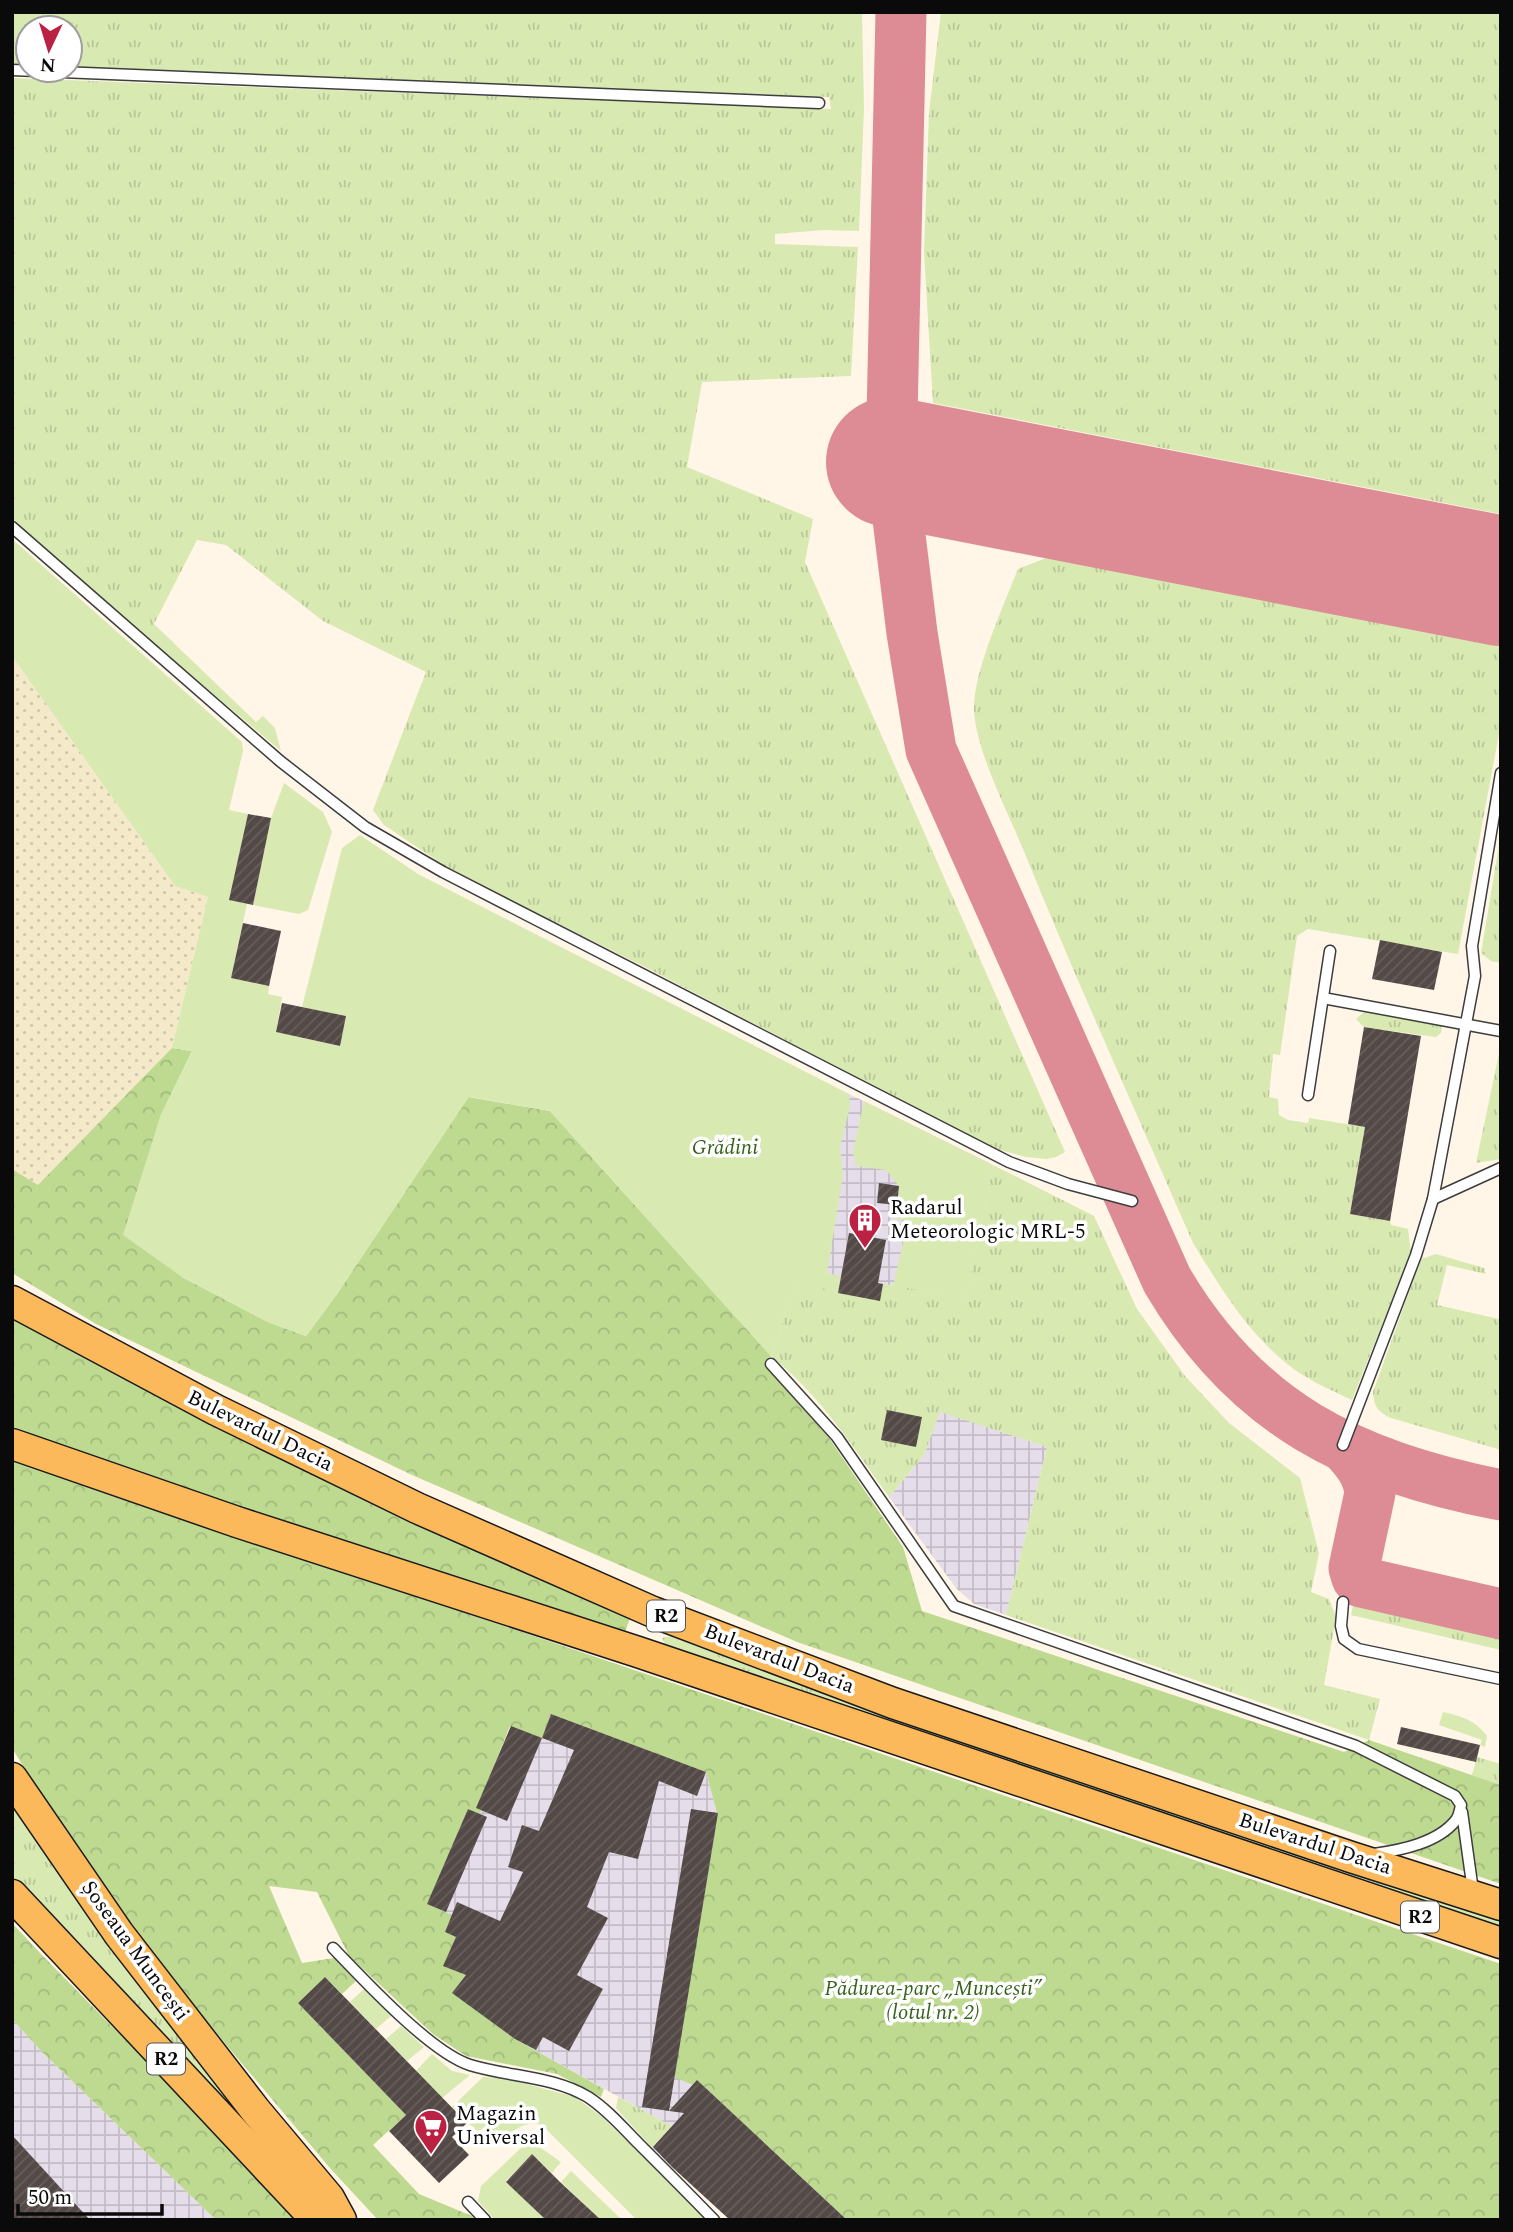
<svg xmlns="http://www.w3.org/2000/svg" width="1513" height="2232" font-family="Spectral,serif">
<defs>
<pattern id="industrial-grid" width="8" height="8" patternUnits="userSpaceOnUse" patternTransform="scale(1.75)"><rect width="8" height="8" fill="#e6ddea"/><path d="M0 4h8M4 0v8" fill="none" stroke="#c4bcc7"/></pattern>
<pattern id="farmland-dots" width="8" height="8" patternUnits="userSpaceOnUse" patternTransform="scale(1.75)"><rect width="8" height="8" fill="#f4e9c8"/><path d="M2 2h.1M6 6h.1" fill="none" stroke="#d0c6aa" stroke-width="1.8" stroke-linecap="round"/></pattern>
<pattern id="grass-tufts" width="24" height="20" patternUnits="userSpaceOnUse" patternTransform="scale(1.75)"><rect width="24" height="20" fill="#d8e9b2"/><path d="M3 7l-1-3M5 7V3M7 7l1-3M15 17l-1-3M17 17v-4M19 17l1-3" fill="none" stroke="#b8c698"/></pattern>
<pattern id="forest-crowns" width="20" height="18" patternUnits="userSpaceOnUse" patternTransform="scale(1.75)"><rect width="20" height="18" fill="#beda91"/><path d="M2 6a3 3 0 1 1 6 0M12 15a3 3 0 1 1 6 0" fill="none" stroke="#a2ba7c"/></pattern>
<pattern id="building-hatch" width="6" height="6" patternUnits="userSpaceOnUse" patternTransform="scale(1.75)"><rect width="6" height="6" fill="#534946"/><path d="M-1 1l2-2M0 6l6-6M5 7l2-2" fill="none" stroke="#675f5c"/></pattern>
</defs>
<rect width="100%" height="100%" fill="#fff6e7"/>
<g fill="url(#industrial-grid)">
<path d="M849,1094l144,71 -27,132 -83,-13 -3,17 -83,-22z"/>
<path d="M940,1411l107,36 -41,168 -32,-11 -18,-16 -67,-91 35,-42z"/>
<path d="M551,1714l155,58 11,41 -19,267 149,140h-117l-78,-72 19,-22 -156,-87 -21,-16 -51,-57 12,-29 -10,-5 7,-17 -25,-11 41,-95 13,4 6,-15 -2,-10 26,-62z"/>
<path d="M12,2019l31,34 173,167h-204z"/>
</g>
<path fill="url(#farmland-dots)" d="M12,656l163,230 33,11 -36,151 -134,138 -26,-17z"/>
<g fill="url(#grass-tufts)">
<path d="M12,12h850l2,96 -5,123 -36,-1 -48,4v10l83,3 -7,129 -149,6 -15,85 126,52 -8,43 260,590 -9,5 -10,2 -20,-2 -26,-7 -67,-33 -286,-149 -193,-96 -70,-47 -11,-15 53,-138 -103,-51 -97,-76 -29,-5 -43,84 102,98 7,-6 12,12 6,23 -175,-147 -94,-83v-443l819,31 -2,-12 -759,-29v-40h-42v38l-16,-1z"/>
<path d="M941,12h560v502l-568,-111 -9,-151 5,-139z"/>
<path d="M1051,556l450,89v78l-43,231 -150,-25 -11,7 -17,119 -7,-1 -4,43 9,2 1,16 9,5 20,3 1,-5 56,9 -15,87 40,7 1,4 17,4 3,23 -59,148c-23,-11 -47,-21 -66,-37 -39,-31 -67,-78 -93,-120 -57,-131 -116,-261 -170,-394 -16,-39 -47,-98 -49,-139 -1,-38 30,-105 44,-141z"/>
<path d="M1501,833v130l-10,-2 -10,-8z"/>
<path d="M1364,1012l71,11 7,3 -1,7 -5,4 -72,-10 -8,-8z"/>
<path d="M1501,1044v115l-25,4z"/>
<path d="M993,1165l101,51 43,93 48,67 44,47 71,55 19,75 -8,39 18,7 7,18 -12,68 56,14 -11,41 -363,-125 41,-168 -107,-35 -16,43 -35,42c-36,-50 -69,-102 -118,-141l26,-77 41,14 45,-9 83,13z"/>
<path d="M1436,1254l48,14 2,6 -39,-9 -10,40 62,14 2,-3v134l-110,-32c-13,-6 -17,-11 -18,-26l48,-133z"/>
<path d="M1358,1603l143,33v14l-150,-35 2,-9z"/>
<path d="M678,1634l823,284v14l-834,-281 -5,-13z"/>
<path d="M1477,1757l24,7 -2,16 2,5 -29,-10z"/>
<path d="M12,1797l254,351 -254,-267z"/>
<path d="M618,2097l54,29 -20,22 -36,-40z"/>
</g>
<g fill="url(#forest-crowns)">
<path d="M172,1048l20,3 -32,66 22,160 86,45 38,14 31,-42 131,-197 82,14 221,245 -6,10 64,72 74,109 19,64 422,141 25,-12 132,45v99l-704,-242 -385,-167 -316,-151 -84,-51v-104l26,16z"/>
<path d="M12,1311l619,305 -8,21 -493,-163 -118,-48z"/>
<path d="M12,1459l1489,505v256h-654l-149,-139 -5,4 -19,-8 43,-264 -11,-41 -155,-58 -9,24 -32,-12 -25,62 2,10 -7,16 -12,-5 -40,95 24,11 -7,17 11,5 -12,28 22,10 -13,18 62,46 89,50 -3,8 -44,-23 -91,-18 -33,-22 -84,-78 -32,-64 -48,-6 33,77 32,-5 22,23 -14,13 -17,-17 -27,26 108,112 -33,30 46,49 53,22 4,4h-98l-49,-53 -106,-126 -101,-125 -54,-77 -56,-91z"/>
<path d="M12,1923l30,32 260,265h-86l-173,-167 -31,-34z"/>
</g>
<g fill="#d8e9b2">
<path d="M12,539l230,203 1,9 -14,59 19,4 -18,86 17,4 -16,73 38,9 -1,8 14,3 -6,35 63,14 7,-30 -44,-9 40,-159 18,-13 58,39 431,220 1,13 -10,39 3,29 -16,98 14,3 -3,17 -41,-13 -26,76 -221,-245 -81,-14 -132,197 -31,42 -38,-14 -86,-45 -59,-42 37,-118 32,-66 -20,-3 36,-151 -33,-11 -163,-230z"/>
<path d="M284,783l39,29 9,20 -24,78 -9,4 -46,-9 18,-87z"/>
<path d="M864,1101l129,64 -27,132 -73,-11 15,-65 -17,-3 1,-14 5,1 2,-19 -13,-16 -30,-4 -3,-14z"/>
<path d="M1443,1712c18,4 32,8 44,24l-2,11 -5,-2 2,-5 -43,-15z"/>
<path d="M364,1989l27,27 -15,13 -26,-27z"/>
<path d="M401,2026l23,21 -17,14 -21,-22z"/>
<path d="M432,2054l20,17 18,4 -28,23 -26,-27z"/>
<path d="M483,2077l21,1 71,19 26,19 108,104h-72l-95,-95c-19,-5 -29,6 -42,18l-16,-16 -6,5 -26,-25z"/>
<path d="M535,2144l26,18 -9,11 -20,-19 -26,27 40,39h-51l-17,-19 3,-15 41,-39z"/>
<path d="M571,2171l51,49h-21l-40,-38z"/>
</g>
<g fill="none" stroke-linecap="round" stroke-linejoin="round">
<g stroke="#dd8c95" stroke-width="51">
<path d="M901,12l-10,450 21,171 19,117 236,530c79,134 185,186 334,215"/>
<path d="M1343,1445c14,15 25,28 27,48l-16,75 3,10 4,4 140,32"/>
</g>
<path stroke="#dd8c95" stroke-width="130" d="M891,462l610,119"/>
</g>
<g fill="url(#building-hatch)">
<path d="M248,814l23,4 -18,87 -24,-5z"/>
<path d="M243,923l38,8 -12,55 -38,-8z"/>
<path d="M1380,940l62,12 -8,38 -62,-11z"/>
<path d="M282,1003l64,13 -6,30 -64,-14z"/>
<path d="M1364,1027l57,9 -31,185 -40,-7 15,-87 -17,-3z"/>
<path d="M879,1183l20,3 -2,19 -20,-2z"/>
<path d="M849,1233l37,7 -8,43 5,1 -3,17 -42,-8z"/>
<path d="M887,1410l35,7 -6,30 -35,-7z"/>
<path d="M551,1714l155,58 -9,24 -38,-15 -21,78 -29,-7 -22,55 21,11 -31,57 26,14 -34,62 -26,-14 -7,13 -21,-11 -63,-46 14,-18 -23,-9 13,-29 -11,-5 12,-30 43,19 23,-49 -15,-5 14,-42 17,6 35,-81 -32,-12z"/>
<path d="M511,1726l31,12 -35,83 -31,-13z"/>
<path d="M1401,1727l79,18 -4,17 -79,-18z"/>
<path d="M468,1809l19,8 -41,95 -19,-8z"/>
<path d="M691,1809l27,4 -49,298 -27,-4z"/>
<path d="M325,1977l142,146 -15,14 17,18 -30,28 -50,-52 17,-16 -108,-112z"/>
<path d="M697,2080l150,140h-117l-58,-53 -19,-20 31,-34 -15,-2z"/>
<path d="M12,2135l78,85h-78z"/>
<path d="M532,2154l28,28 41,38h-55l-40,-38z"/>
</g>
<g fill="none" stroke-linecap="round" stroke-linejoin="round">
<defs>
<g id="lane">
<path d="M12,70l807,33"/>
<path d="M12,527l268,234 85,66 78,45 566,290 59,22 64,17"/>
<path d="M1323,998l178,33"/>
<path d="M1308,1095l22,-144"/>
<path d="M1433,1199l68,-31"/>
<path d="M771,1364l66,73 117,169 402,140 99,50 6,9c-1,5 -2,11 -5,15 -18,23 -55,30 -82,34"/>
<path d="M1343,1445l73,-190 17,-56 42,-223 -3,-30 29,-173"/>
<path d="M1343,1602l-2,24 3,13 14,10 143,30"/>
<path d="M1462,1812l11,79"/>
<path d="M333,1948c31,32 97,104 137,117 39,12 83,11 118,32 20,13 35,31 51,47 25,25 50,50 75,76"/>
<path d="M468,2202l17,18"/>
</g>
<g id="primary">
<path d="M12,1301l204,109 201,98 236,104 240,91 458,154 150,48"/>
<path d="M12,1444l225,78 401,130 863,291"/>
<path d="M12,1778l107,156 137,177 73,87 12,22"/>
<path d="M12,1895l297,317 12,8"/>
</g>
</defs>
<use href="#lane" stroke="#3d3d3d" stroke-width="13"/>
<use href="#primary" stroke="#1b1b1b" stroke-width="33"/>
<use href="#lane" stroke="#fff" stroke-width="10"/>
<use href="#primary" stroke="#fbb95b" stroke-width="30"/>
</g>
<defs>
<symbol id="building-pin" viewBox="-11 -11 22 30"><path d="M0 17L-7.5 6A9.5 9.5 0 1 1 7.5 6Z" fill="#bb2143" stroke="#fff"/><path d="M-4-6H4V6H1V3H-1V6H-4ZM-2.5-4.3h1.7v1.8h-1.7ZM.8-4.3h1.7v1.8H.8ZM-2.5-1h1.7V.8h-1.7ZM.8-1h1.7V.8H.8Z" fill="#fff"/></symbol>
<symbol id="supermarket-pin" viewBox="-11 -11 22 30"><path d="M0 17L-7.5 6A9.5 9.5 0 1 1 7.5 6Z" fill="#bb2143" stroke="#fff"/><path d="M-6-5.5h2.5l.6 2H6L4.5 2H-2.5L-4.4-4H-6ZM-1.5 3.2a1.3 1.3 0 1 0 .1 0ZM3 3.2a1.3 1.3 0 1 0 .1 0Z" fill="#fff"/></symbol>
</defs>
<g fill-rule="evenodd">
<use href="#building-pin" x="846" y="1201" width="38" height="52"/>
<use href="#supermarket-pin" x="412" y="2107" width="38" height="52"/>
</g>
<g text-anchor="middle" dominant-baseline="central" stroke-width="7" stroke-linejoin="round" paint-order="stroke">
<g fill="#fff" stroke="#545454" stroke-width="2">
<rect x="647" y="1600.5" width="38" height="31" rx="5"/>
<rect x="1401" y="1901.5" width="38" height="31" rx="5"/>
<rect x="147" y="2043.5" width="38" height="31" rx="5"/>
</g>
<g font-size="19" font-weight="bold" fill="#0a0a0a">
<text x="666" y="1616">R2</text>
<text x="1420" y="1917">R2</text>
<text x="166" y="2059">R2</text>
</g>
<g font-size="21" font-style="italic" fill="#36621b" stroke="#fff">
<text x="725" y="1148">Grădini</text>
<text x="933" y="1989">Pădurea-parc „Muncești”<tspan x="933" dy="24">(lotul nr. 2)</tspan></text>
</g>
<g font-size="21" fill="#0a0a0a" stroke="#fff" text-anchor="start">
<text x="890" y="1208">Radarul<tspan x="890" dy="24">Meteorologic MRL-5</tspan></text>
<text x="456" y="2114">Magazin<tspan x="456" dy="24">Universal</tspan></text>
</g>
<g font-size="21" fill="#0a0a0a" stroke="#fff">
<text transform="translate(260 1431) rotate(26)">Bulevardul Dacia</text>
<text transform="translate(779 1659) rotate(21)">Bulevardul Dacia</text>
<text transform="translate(1315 1844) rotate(18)">Bulevardul Dacia</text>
<text transform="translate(135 1951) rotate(54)">Șoseaua Muncești</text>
</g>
</g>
<rect width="1513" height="2232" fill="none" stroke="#0a0a0a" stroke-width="28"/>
<g transform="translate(49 49) rotate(184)"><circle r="33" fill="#ffffff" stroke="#9d9d9d" stroke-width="2"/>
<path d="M0-5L12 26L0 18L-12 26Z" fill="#bb2143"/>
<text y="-10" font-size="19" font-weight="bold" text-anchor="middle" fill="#0a0a0a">N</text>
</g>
<path d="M18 2204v10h144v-10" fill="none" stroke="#0a0a0a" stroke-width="3.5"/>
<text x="28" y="2204" font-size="21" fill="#0a0a0a" stroke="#ffffff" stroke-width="5" paint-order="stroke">50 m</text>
</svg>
